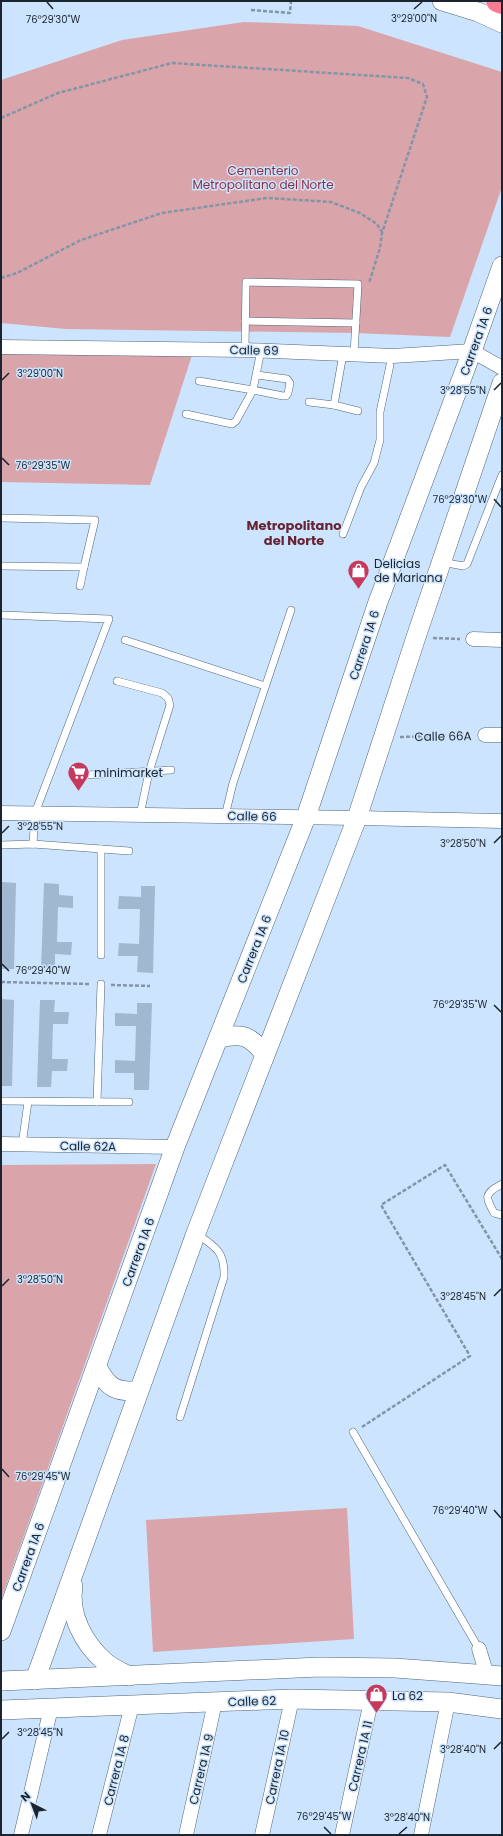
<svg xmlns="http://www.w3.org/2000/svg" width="503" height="1836" font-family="Poppins,sans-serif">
<rect width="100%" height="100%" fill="#cce4fd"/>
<g fill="#daa4ab">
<path d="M244,22l114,4 144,46v115l-52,150 -95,-4 -289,-4 -65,-6v-243l121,-40z"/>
<path d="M1,347l193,2 -44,136 -149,-3z"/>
<path d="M156,1164l-155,436v-435z"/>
<path d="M347,1508l7,131 -201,13 -7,-132z"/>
</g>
<g fill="#a0b8d0">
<path d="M2,882l14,1 -2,86h-13z"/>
<path d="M44,883l15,1v11l14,1v12l-15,-1 -1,35h15l-1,13 -16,-1v17l-14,-1z"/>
<path d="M141,886h14l-2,87 -16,-1 1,-16h-20l1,-13 20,1 1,-35h-22l1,-13 22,1z"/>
<path d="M1,999l13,1 -2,86h-11z"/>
<path d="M40,1000h15l-1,12h15l-1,12h-15l-1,35h16l-1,12h-15l-1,16h-14z"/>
<path d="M137,1003h15l-3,87h-15v-17h-19v-13l20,1 1,-35h-21v-13l22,1z"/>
</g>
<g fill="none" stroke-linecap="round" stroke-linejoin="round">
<defs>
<g id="lane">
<path d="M245,321l111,2"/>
<path d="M245,350l1,-68 112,2 -4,70"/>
<path d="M199,381l54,9 8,-40"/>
<path d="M309,402l25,3 24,6"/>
<path d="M334,405l9,-51"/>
<path d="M186,414l46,10 4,-3 17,-31 30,6h3l2,-3 2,-10 -3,-4 -30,-4"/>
<path d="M1,518l94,2 -11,47 -83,-1"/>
<path d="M343,534l18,-47 13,-24 6,-23v-28l10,-47"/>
<path d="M442,562l21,4 4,-2 35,-89"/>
<path d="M80,586l4,-19"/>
<path d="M1,615l108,4 -74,194 -2,31"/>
<path d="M125,640l140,46"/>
<path d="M117,681l45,12 6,5 2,7 -21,67 -9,43"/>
<path d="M87,775l84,-5"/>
<path d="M225,816l8,-33 58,-173"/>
<path d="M1,845l32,-1 96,7"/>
<path d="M101,955v-106"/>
<path d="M1,1101l128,1"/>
<path d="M97,1102l4,-118"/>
<path d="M22,1145l6,-43"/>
<path d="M502,1184c-18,10 -17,12 -8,29l8,2"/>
<path d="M180,1417l44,-140c1,-25 -8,-30 -27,-43"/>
<path d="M353,1432l126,217"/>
</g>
<g id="street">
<path d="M1,347l244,3 148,6 79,-5 30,17"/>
<path d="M473,639l29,1"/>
<path d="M485,735h17"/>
<path d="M1,813l356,5 145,3"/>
<path d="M1,1144l174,3"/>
<path d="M479,1649l8,26"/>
<path d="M21,1835l30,-127"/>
<path d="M99,1835l33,-130"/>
<path d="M186,1835l29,-133"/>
<path d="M262,1835l30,-136"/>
<path d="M342,1835l29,-134"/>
<path d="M421,1835l27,-133"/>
</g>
<g id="secondary">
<path d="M442,1l36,11 24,11"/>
<path d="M219,1038c24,-5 30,-3 46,16"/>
<path d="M97,1367c11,21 18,25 42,24"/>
<path d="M73,1586c-5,28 11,58 32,76 7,6 16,10 24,14"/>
<path d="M1,1631l174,-484 131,-330 72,-215 94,-251 30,-85"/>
<path d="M35,1680l161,-447 161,-415 59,-181 86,-254"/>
<path d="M1,1681l319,-14 75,1 107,8"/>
<path d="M1,1710l291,-11 156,3 54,7"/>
</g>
<path id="highway" d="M497,1l5,2"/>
</defs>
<use href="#lane" stroke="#4f657a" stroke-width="8"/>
<use href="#street" stroke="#4f657a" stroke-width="15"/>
<use href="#secondary" stroke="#4f657a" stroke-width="20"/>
<use href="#highway" stroke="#fff" stroke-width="23"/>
<g stroke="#8395a7" stroke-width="2.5" stroke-dasharray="4 2" stroke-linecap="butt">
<path d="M251,10l39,3 1,-12"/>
<path d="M1,118l57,-25 114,-30 236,15 15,6 4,13 -45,136 -2,15 -11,35"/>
<path d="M1,278l16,-5 64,-33 81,-27 105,-15 64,4 29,11 17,11 5,8"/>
<path d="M433,638l27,1"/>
<path d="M400,737l71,-2"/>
<path d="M1,982l89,2"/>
<path d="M111,985l39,1"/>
<path d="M362,1427l108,-71 -89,-151 64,-40 57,94"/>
</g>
<use href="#lane" stroke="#fff" stroke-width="7"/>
<use href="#street" stroke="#fff" stroke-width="14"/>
<use href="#secondary" stroke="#fff" stroke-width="19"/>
<use href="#highway" stroke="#fd7b93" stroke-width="22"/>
</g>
<path fill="none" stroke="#1c252e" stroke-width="1.5" d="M47,2l6,7M414,9l8,-7M2,380l7,-7M494,390l7,-7M2,458l7,7M494,499l7,8M2,833l7,-7M494,843l7,-7M2,964l7,7M494,1005l7,7M2,1286l7,-7M494,1296l7,-7M2,1469l7,8M494,1510l7,8M2,1739l7,-7M494,1749l7,-7M324,1827l7,7M399,1834l8,-7"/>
<defs>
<symbol id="shop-pin" viewBox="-11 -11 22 30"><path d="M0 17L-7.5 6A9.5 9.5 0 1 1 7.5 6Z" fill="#c7385d" stroke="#cce4fd"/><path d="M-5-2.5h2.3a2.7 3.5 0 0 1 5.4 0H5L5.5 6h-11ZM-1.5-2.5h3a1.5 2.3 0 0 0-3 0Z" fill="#fff"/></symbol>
<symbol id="supermarket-pin" viewBox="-11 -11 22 30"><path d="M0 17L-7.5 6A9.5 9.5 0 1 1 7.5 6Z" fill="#c7385d" stroke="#cce4fd"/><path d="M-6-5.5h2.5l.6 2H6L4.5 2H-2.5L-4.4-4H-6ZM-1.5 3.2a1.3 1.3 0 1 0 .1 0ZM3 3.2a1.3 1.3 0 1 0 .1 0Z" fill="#fff"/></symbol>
</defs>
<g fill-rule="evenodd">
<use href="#shop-pin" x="346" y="558" width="25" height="34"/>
<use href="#supermarket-pin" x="66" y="760" width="25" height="34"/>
<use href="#shop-pin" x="364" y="1682" width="25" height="34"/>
</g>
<g text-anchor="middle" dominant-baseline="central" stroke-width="3" stroke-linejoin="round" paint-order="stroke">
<g font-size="12" fill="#8b2f44" stroke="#cce4fd">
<text x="263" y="170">Cementerio<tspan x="263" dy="14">Metropolitano del Norte</tspan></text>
</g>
<g font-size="12" fill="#1c252e" stroke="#cce4fd">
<text transform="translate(476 341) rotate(-70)">Carrera 1A 6</text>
<text transform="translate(254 350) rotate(1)">Calle 69</text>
<text transform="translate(364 645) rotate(-72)">Carrera 1A 6</text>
<text transform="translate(443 736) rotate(-1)">Calle 66A</text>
<text transform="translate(252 816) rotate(1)">Calle 66</text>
<text transform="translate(254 949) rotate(-68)">Carrera 1A 6</text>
<text transform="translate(88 1146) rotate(1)">Calle 62A</text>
<text transform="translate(138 1252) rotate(-70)">Carrera 1A 6</text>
<text transform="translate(28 1557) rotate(-70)">Carrera 1A 6</text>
<text transform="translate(252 1701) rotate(-2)">Calle 62</text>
<text transform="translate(360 1756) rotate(-77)">Carrera 1A 11</text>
<text transform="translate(277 1767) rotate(-78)">Carrera 1A 10</text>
<text transform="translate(201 1769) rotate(-77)">Carrera 1A 9</text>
<text transform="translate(116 1770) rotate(-76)">Carrera 1A 8</text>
</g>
<g font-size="12" fill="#1c252e" stroke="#cce4fd" text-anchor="start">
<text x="374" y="563">Delicias<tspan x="374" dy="14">de Mariana</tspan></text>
<text x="94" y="772">minimarket</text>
<text x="392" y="1695">La 62</text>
</g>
<g font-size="13" font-weight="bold" fill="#682332" stroke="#cce4fd">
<text x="294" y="525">Metropolitano<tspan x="294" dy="15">del Norte</tspan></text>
</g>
</g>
<g font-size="10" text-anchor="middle" fill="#1c252e" stroke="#cce4fd" stroke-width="3" stroke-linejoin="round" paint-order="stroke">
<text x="414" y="22">3°29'00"N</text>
<text x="53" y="23">76°29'30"W</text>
<text x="40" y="377">3°29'00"N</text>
<text x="463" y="394">3°28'55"N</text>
<text x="43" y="469">76°29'35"W</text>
<text x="460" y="503">76°29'30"W</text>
<text x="40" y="830">3°28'55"N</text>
<text x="463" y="847">3°28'50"N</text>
<text x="43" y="974">76°29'40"W</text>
<text x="460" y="1008">76°29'35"W</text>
<text x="40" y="1283">3°28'50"N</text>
<text x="463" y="1300">3°28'45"N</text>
<text x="43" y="1480">76°29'45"W</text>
<text x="460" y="1514">76°29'40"W</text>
<text x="40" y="1736">3°28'45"N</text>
<text x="463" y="1753">3°28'40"N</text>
<text x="324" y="1820">76°29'45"W</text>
<text x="407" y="1821">3°28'40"N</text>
</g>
<rect width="503" height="1836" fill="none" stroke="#1c252e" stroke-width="4"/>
<g transform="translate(32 1804) rotate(318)" stroke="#cce4fd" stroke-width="3" paint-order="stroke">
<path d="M0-3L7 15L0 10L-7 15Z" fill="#1c252e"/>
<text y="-6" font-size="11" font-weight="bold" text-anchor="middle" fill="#1c252e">N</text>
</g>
</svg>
